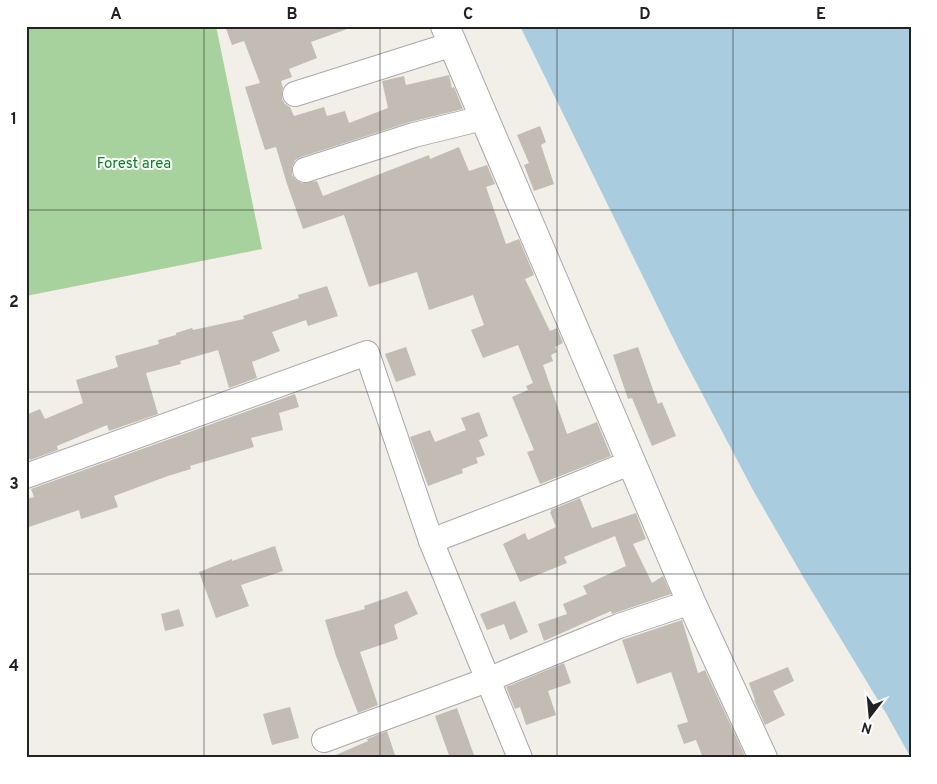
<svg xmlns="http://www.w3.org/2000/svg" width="937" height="784" font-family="Overpass,sans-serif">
<rect width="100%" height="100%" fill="#f2efe8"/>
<path fill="#a7d19d" d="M26,26h190l46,223 -236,47z"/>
<path fill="#a9cddf" d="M520,26h391v732l-24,-43 -82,-135 -51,-88 -76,-144z"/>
<g fill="#c3bcb4">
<path d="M225,26h122v3l-36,13 6,16 -28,11 3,8 -11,4 2,7 -1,4v7l3,5 5,3 4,9 30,-9 3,9 18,-5 4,12 39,-15 -6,-27 22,-5 2,9 43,-10 3,13 2,-1 9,22 -53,13 -109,35 -6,3 -3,7v8l4,5 6,3 15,-2 6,15 106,-41 1,4 29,-12 10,24 18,-6 8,19 -9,3 20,57 13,-5 15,36 -9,4 25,52 7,-3 6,15 -8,4 2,5 -6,3 2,6 -10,4 24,69 30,-12 14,34 -71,28 -13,-32 7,-2 -22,-53 16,-7 -2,-4 7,-3 -15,-38 -35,13 -12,-28 13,-5 -11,-30 -44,15 -12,-38 -48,15 -25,-72 -41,14 -16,-45 -11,-37 -11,3 -20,-63 15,-4 -16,-42 -12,4z"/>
<path d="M540,126l6,16 -5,3 13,39 -20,7 -10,-26 5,-2 -12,-28z"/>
<path d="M327,286l11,30 -30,10 -2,-6 -34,12 8,19 -28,11 5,16 -28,10 -11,-38 -38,11 1,3 -35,9 12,41 -49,17 -2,-6 -50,21 1,4 -28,10 -4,-9v-36l14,-6 5,10 38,-16 -7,-23 42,-13 -3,-11 44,-12 -1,-4 18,-5v-2l16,-5 1,2 51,-11 -1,-3 56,-18 -1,-3z"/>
<path d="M406,347l10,28 -20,7 -11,-28z"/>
<path d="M638,347l20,57 4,-2 14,34 -24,10 -20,-48 -4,1 -15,-44z"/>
<path d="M295,394l4,13 -20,6 4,17 -32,8 3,9 -64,19 1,3 -23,7 -54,20 4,11 -37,12 -2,-9 -53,18v-29l8,-2 -3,-8z"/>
<path d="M479,412l9,24 -9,4 6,15 -9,3 2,5 -16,6 1,4 -35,13 -18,-49 20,-7 5,12 31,-12 -5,-12z"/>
<path d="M580,498l12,30 44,-15 10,26 -13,5 19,39 11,-7 8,18 -59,20 -1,-3 -67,30 -6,-17 29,-10 -4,-10 24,-10 -4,-8 43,-20 -11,-30 -51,21 3,6 -47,19 -17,-38 22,-11 3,7 28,-13 -6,-15h1v-2z"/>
<path d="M275,546l8,25 -42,14 8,21 -33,12 -17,-46 33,-13v2z"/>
<path d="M407,591l11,23 -24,11 4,14 -38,13 18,53 -20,8 -22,-57 -11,-36 40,-11 -1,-3z"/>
<path d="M515,601l13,31 -18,8 -6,-16 -17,6 -7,-16z"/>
<path d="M179,609l5,17 -19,5 -4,-17z"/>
<path d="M682,620l16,53 7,-3 41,88h-43l-7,-18 -12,4 -7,-19 11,-3 -17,-50 -34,12 -15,-44z"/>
<path d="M564,663l7,20 -23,8 8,24 -30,10 -6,-18 -5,2 -9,-22z"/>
<path d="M788,667l6,14 -21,10 12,24 -20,10 -11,-25h1l-6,-17z"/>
<path d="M290,707l9,31 -27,7 -9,-31z"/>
<path d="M457,708l18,50h-25l-15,-42z"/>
<path d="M387,731l9,27h-67l39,-17 -1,-2z"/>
</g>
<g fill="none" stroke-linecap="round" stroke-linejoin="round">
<defs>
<g id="minor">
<path d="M295,94l158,-50"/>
<path d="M305,170l109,-35 69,-17"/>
<path d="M26,476l341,-123 64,188 89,217"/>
<path d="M431,541l120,-46 81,-33"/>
<path d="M324,740l163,-60 132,-54 72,-24"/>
</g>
<path id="tertiary" d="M445,26l246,576 72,156"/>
</defs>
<use href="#minor" stroke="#a9a9a9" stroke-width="26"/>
<use href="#tertiary" stroke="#a9a9a9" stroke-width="30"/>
<use href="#minor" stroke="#fff" stroke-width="24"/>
<use href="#tertiary" stroke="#fff" stroke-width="28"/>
</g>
<path fill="none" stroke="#222" stroke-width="1" stroke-opacity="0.55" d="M204,26v732M380,26v732M557,26v732M733,26v732M26,210h885M26,392h885M26,574h885"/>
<g text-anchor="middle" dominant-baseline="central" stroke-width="4" stroke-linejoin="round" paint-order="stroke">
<g font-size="15" fill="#0c8322" stroke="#fff">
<text x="134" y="164">Forest area</text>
</g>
</g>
<rect width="937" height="784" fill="none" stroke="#ffffff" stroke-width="55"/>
<g transform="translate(870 716) rotate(196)" stroke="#ffffff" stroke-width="4" paint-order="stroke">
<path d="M0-4L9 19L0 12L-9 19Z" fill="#222222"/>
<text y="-8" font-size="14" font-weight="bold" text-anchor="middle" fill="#222222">N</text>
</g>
<rect x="28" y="28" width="882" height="728" fill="none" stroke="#222" stroke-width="2"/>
<g font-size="16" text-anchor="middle" font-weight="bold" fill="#222">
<text x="116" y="19">A</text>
<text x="292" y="19">B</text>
<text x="468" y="19">C</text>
<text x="645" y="19">D</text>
<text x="821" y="19">E</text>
<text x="14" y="124">1</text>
<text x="14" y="307">2</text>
<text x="14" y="489">3</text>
<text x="14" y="671">4</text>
</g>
</svg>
